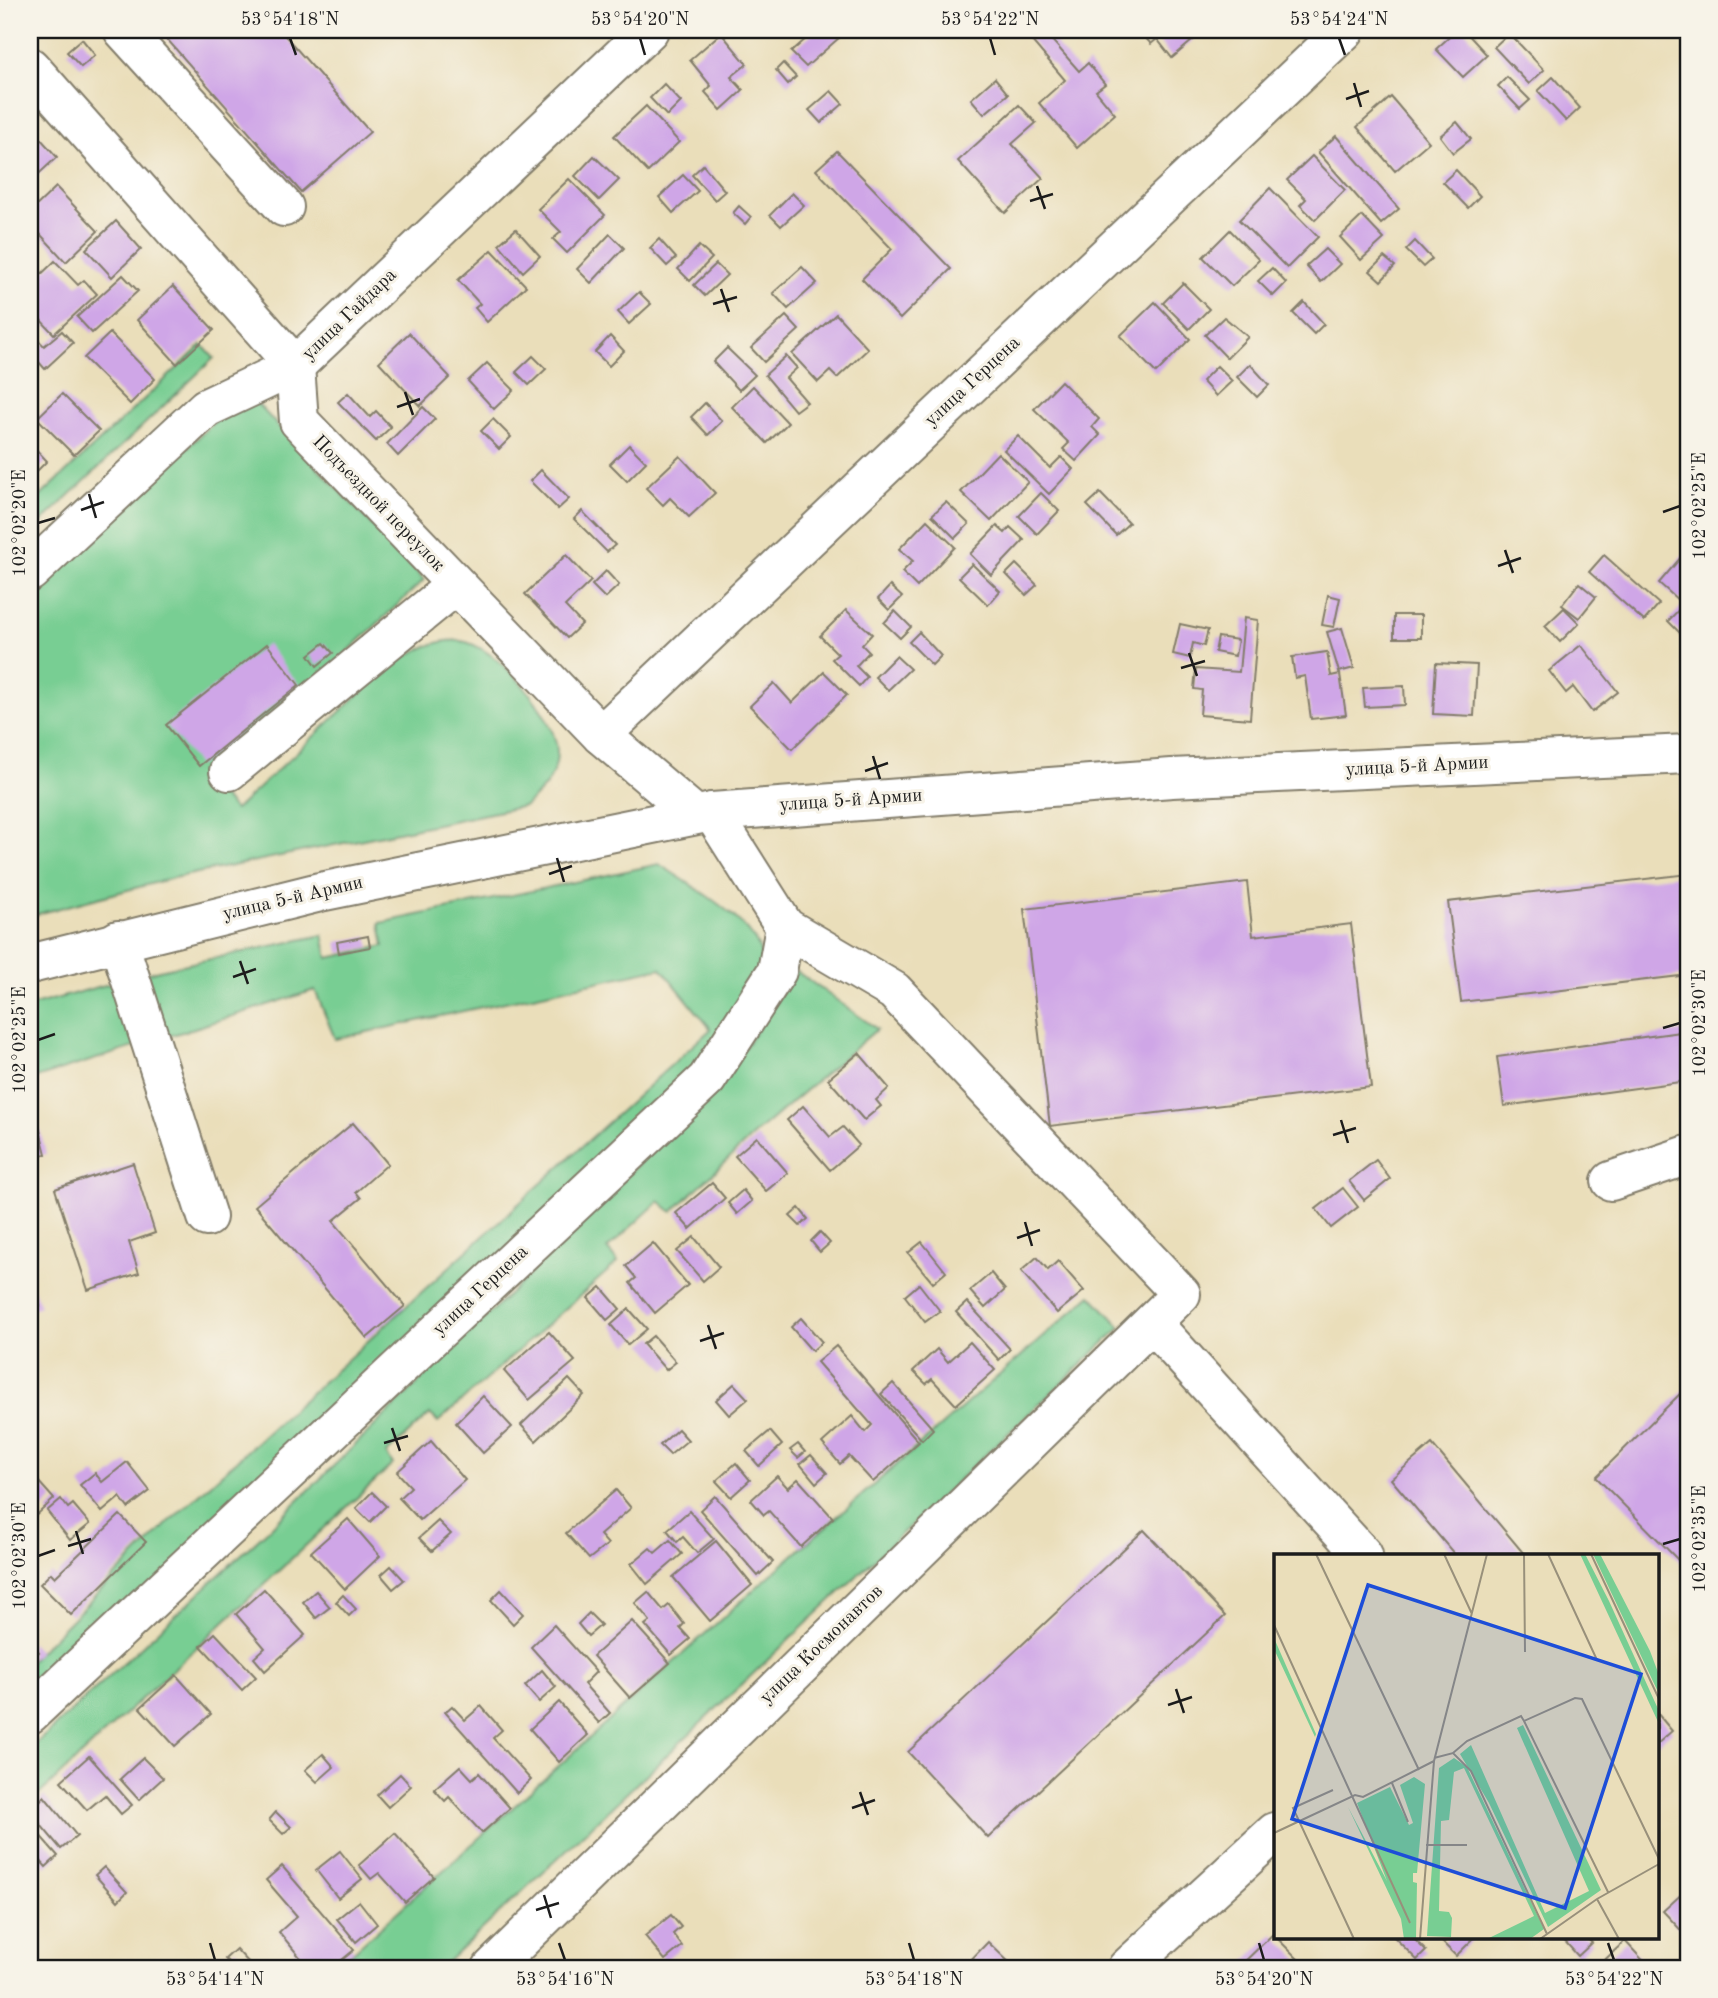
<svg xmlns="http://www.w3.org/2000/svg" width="1718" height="1998" font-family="'Old Standard TT',serif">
<rect width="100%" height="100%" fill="#f7f3e8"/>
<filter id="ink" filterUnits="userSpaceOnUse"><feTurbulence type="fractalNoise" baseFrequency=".0143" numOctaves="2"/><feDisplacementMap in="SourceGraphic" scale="14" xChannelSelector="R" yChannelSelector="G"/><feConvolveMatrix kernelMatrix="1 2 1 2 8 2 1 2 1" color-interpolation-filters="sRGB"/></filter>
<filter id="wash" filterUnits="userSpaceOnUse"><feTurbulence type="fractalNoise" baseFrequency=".00686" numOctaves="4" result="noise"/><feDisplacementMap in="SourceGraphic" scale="28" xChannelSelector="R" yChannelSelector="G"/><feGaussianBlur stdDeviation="1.57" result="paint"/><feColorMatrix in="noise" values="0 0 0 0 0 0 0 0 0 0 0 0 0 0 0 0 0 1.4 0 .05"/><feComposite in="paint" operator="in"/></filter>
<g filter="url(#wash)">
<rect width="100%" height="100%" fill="#eadeba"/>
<g fill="#78ce93" stroke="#4a7558" stroke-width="2">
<path d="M202,345l12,13 -184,175v-27z"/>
<path d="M246,392l178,188 -215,202 26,28 156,-146c21,-11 46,-26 70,-23 35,4 98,77 96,113 -1,24 -15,37 -32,52l-352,72 -143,38v-319z"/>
<path d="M659,864c26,18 106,62 102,97 -2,16 -32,71 -40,89l-691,654v-43l141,-141 540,-491 -50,-61 -326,71 -20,-49 -285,90v-74l129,-36 164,-35 5,23 56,-12 -4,-23z"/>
<path d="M796,971l81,58 -119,102 -86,81 -13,-11 -52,48 11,13 -180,160 -8,-8 -44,40 7,10 -363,339v-54l239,-220 264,-258 194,-197z"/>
<path d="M1091,1295l30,32 -680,641h-106l424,-383z"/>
</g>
<g id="blocks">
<g fill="#cfa6e7">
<path d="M159,30h121l90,102 -69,60z"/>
<path d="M816,30h32l-42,37 -15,-15z"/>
<path d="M1029,30h14l36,41 9,-8 17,21 -9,7 19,23 -38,34 -38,-45 26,-23 -40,-47z"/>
<path d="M1138,30h47l8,10 -21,18 -15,-19 -6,5z"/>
<path d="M1457,30h7l23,25 -24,22 -27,-28z"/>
<path d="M721,33l26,31 -16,13 12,13 -22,20 -16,-18 6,-6 -21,-26z"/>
<path d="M1509,33l35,37 -15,14 -35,-37z"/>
<path d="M82,39l13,16 -14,12 -14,-15z"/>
<path d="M783,63l13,14 -8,7 -12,-14z"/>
<path d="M1507,77l23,23 -10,9 -22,-23z"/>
<path d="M1553,77l27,31 -14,13 -28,-30z"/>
<path d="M995,78l13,16 -24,20 -13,-15z"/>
<path d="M664,84l17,18 -14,14 -17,-18z"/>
<path d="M831,91l12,13 -22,19 -12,-13z"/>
<path d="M1391,97l38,45 -34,29 -38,-44z"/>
<path d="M1019,105l17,18 -24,21 31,34 -38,35 -47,-52z"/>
<path d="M646,106l33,36 -31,30 -34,-36z"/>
<path d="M1457,122l14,17 -18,14 -13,-17z"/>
<path d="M30,127l27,30 -27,25z"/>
<path d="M1336,136l63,73 -18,15 -63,-72z"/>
<path d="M837,151l114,118 -51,50 -38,-40 30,-30 -76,-79z"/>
<path d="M594,156l25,24 -20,20 -24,-24z"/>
<path d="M1312,156l33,34 -30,30 -15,-15 6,-6 -19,-19z"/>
<path d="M703,165l22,26 -10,9 -23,-25z"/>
<path d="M1456,170l24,26 -12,12 -25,-26z"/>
<path d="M683,175l15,16 -25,22 -14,-16z"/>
<path d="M569,179l36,36 -38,38 -14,-14 8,-7 -23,-23z"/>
<path d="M56,187l42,44 -32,31 -26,-28 -10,9v-31z"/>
<path d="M1270,188l48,49 -31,31 -48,-48z"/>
<path d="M792,193l12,12 -23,21 -11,-11z"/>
<path d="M739,206l12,11 -6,7 -12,-11z"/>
<path d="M1362,216l22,23 -23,21 -21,-23z"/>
<path d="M116,221l25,28 -29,28 -26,-28z"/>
<path d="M516,229l24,27 -17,16 -24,-28z"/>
<path d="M1230,230l29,30 -27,26 -29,-29z"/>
<path d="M610,234l14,14 -33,35 -14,-14z"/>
<path d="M659,239l17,19 -9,8 -17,-18z"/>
<path d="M1415,241l17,18 -9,8 -17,-17z"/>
<path d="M699,246l13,12 -22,23 -12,-12z"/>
<path d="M1325,249l15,15 -19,18 -15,-16z"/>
<path d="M492,250l34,36 -39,36 -12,-14 5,-4 -22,-24z"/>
<path d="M1384,257l11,9 -14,15 -11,-10z"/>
<path d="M55,261l23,24 6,-5 13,14 -43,40 -19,-20 -5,5v-22l6,-6 -6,-6z"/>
<path d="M716,264l11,11 -22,21 -11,-11z"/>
<path d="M802,267l15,16 -29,26 -15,-16z"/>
<path d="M1272,268l14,15 -13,13 -15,-15z"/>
<path d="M123,275l15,16 -46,42 -15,-16z"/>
<path d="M1183,283l26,26 -20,20 -26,-26z"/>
<path d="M173,286l41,44 -37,34 -40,-44z"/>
<path d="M639,292l12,12 -22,20 -11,-12z"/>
<path d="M1155,302l35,37 -34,34 -36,-37z"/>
<path d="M1304,302l20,22 -10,10 -21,-21z"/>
<path d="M836,314l32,35 -31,29 -7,-7 -12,11 -26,-28z"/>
<path d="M786,316l13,14 -35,32 -13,-14z"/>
<path d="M1224,317l24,20 -21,21 -22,-23z"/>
<path d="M30,331l14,15 18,-15 11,12 -28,26 -15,-17z"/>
<path d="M110,333l45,46 -25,25 -46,-46z"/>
<path d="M409,333l41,44 -30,29 -41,-44z"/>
<path d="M610,336l14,15 -15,15 -14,-14z"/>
<path d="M727,348l28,27 -16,15 -26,-28z"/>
<path d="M533,356l13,13 -17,16 -13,-13z"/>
<path d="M786,356l11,12 -11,10 21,24 -12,9 -30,-36z"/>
<path d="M487,363l27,27 -20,19 -26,-28z"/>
<path d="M1250,364l19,21 -12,12 -20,-20z"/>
<path d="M1217,366l15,15 -16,15 -14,-15z"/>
<path d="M1061,381l38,38 -7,8 8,8 -24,26 -13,-12 6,-6 -35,-34z"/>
<path d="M753,386l35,37 -21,20 -35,-36z"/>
<path d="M348,393l22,24 6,-6 15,16 -15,14 -38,-39z"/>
<path d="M62,394l37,37 -25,24 -37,-37z"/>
<path d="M705,403l17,18 -14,14 -17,-18z"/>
<path d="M423,407l12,12 -37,37 -11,-12z"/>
<path d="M493,419l18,18 -12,12 -18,-18z"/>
<path d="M1018,436l32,32 11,-11 12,12 -24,25 -45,-44z"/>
<path d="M30,443l17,18 -17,17z"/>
<path d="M629,445l17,17 -19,19 -17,-17z"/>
<path d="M998,453l30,29 -37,39 -30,-29z"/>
<path d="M680,456l35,37 -26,24 -19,-19 -7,7 -17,-17z"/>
<path d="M541,470l28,29 -11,10 -28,-28z"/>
<path d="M1041,493l18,18 -22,23 -18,-18z"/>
<path d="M1100,493l29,30 -13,12 -29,-30z"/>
<path d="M946,502l23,22 -14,14 -23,-23z"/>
<path d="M582,511l33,34 -8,7 -33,-33z"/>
<path d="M927,520l28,27 -38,40 -15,-15 11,-11 -14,-12z"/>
<path d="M997,526l8,7 5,-6 14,13 -33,35 -21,-21z"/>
<path d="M1688,549v41l-9,11 -20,-18z"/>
<path d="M566,555l25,26 -26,25 17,18 -15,14 -42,-44z"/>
<path d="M1604,555l55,49 -15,17 -55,-49z"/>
<path d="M972,564l28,27 -12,14 -29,-28z"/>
<path d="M1016,564l21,21 -11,10 -20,-21z"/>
<path d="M606,571l13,14 -14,13 -13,-13z"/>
<path d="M1579,583l17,14 -17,21 -17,-13z"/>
<path d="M890,586l12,11 -13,13 -11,-11z"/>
<path d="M1328,595l12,3 -6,29 -12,-2z"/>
<path d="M1688,600v41l-20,-20z"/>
<path d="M1564,608l15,15 -19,19 -15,-16z"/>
<path d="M846,610l26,24 -10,11 7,7 -13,14 11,11 -8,9 -27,-27 6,-5 -18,-18z"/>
<path d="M895,611l16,16 -11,11 -16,-15z"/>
<rect x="1394" y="615" width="27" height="23"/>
<path d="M1244,618l14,2 -8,99 -50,-4 2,-25 -8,-1 2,-20 43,3z"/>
<path d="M1180,624l28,6 -4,16 -11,-3 -3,15 -17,-4z"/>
<path d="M1342,628l12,40 -15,4 -12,-40z"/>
<path d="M919,632l22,24 -9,9 -23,-23z"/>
<path d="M1218,637l20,3 -3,16 -20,-4z"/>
<path d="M324,643l9,10 -16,13 -8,-11z"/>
<path d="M267,644l32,41 -100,81 -33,-41z"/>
<path d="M1581,645l37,47 -26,20 -19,-25 -7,6 -17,-22z"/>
<path d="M1327,652l4,24 9,-2 6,41 -35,4 -6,-43 -10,2 -3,-21z"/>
<path d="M896,656l14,13 -22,21 -13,-13z"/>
<path d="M1436,663l41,2 -3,51 -41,-2z"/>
<path d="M824,672l23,23 -55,54 -42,-43 24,-23 18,20z"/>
<path d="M1404,686l1,19 -40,2 -2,-19z"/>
<path d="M1688,874v101l-227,27 -13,-100z"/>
<path d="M1247,882l6,54 98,-12 20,163 -321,39 -26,-217z"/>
<path d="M368,936l2,11 -31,6 -2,-11z"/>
<path d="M1688,1031v50l-184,25 -7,-49z"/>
<path d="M859,1053l30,35 -13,12 5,6 -17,14 -36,-41z"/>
<path d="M30,1091l16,63 -16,4z"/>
<path d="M803,1106l27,31 13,-10 16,18 -29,25 -43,-50z"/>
<path d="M353,1123l35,41 -32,28 5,6 -28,23 72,85 -38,32 -112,-132z"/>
<path d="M757,1137l31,36 -22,18 -31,-35z"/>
<path d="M1376,1160l14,19 -26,21 -15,-19z"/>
<path d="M133,1163l22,70 -26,9 10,31 -51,17 -33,-101z"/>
<path d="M712,1183l13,15 -35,31 -14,-16z"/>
<path d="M1343,1188l15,19 -27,21 -15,-19z"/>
<path d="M743,1190l9,11 -15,13 -9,-11z"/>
<path d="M799,1208l9,11 -8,7 -10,-10z"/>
<path d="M820,1232l10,11 -10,9 -9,-11z"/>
<path d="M694,1237l25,30 -16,14 -26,-30z"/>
<path d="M922,1242l24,30 -13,11 -25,-30z"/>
<path d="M653,1243l35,42 -33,28 -25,-30 6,-5 -10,-12z"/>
<path d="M1037,1257l11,13 10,-9 26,30 -27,22 -36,-42z"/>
<path d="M991,1273l14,17 -20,18 -15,-17z"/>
<path d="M30,1279l10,27 -10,4z"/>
<path d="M919,1284l21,27 -15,11 -20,-26z"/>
<path d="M601,1287l19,22 -13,11 -19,-22z"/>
<path d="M967,1302l43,47 -11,11 -43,-48z"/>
<path d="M629,1309l18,20 -19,16 -17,-20z"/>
<path d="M801,1318l21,24 -10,9 -21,-24z"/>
<path d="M549,1332l26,29 -46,39 -25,-29z"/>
<path d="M653,1336l23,26 -10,8 -23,-26z"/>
<path d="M970,1342l25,28 -39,35 -24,-26 -6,5 -13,-13 24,-22 11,13z"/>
<path d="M836,1346l83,96 -46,40 -24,-26 -9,8 -18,-21 30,-27 13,16 7,-7 -55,-63z"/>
<path d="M569,1379l15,16 -48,46 -15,-16z"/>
<path d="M893,1383l40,46 -11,11 -41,-46z"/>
<path d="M734,1384l14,15 -19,16 -13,-15z"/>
<path d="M1688,1386v184l-92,-93z"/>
<path d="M483,1396l29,31 -29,26 -27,-30z"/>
<path d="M678,1429l10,11 -18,15 -10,-10z"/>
<path d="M770,1431l12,14 -23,21 -13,-15z"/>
<path d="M431,1441l34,39 -45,40 -21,-22 12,-11 -14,-15z"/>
<path d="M798,1444l7,8 -7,6 -8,-8z"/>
<path d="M1432,1444l93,111h-70l-64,-76z"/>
<path d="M811,1455l16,18 -11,10 -16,-19z"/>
<path d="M127,1462l23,29 -22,17 -8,-11 -18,15 -22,-27 15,-12 7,9z"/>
<path d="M736,1463l14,17 -19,17 -15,-16z"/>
<path d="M777,1476l11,12 10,-9 35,39 -32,29 -32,-36 -5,4 -13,-15z"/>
<path d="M38,1481l16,18 -24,22v-32z"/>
<path d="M616,1490l15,18 -31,27 8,9 -19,15 -23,-26z"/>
<path d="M372,1492l14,14 -16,16 -14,-14z"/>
<path d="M715,1496l58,66 -15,14 -58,-66z"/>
<path d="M61,1499l7,9 5,-4 17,20 -20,16 -23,-29z"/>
<path d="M689,1511l25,28 -17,14 -14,-16 -6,5 -10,-12z"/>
<path d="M120,1515l26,27 -75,73 -31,-31 11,-11 4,4z"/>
<path d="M348,1519l32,37 -35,33 -34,-37z"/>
<path d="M438,1521l13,13 -19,17 -13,-13z"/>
<path d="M1144,1530l81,86 -237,222 -80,-86z"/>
<path d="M670,1540l12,14 -35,30 -16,-20 19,-16 5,5z"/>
<path d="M716,1541l36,44 -42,36 -37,-44z"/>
<path d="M391,1566l13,14 -11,9 -12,-14z"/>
<path d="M264,1589l41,46 -40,36 -11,-13 11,-10 -29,-34z"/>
<path d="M501,1590l22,24 -10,10 -22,-24z"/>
<path d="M316,1591l14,16 -14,11 -13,-16z"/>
<path d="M648,1592l15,18 6,-5 15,19 -4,4 10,11 -19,16 -26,-30 5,-4 -15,-18z"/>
<path d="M343,1595l13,14 -7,7 -13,-14z"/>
<path d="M589,1613l12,12 -13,11 -10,-12z"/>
<path d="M632,1621l38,42 -40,35 -37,-42z"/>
<path d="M554,1625l42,47 -12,12 26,29 -11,10 -68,-76z"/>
<path d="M215,1633l41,44 -14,13 -41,-44z"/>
<path d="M30,1642l9,10 -9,8z"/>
<path d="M542,1670l14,17 -17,15 -14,-16z"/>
<path d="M176,1675l35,39 -36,32 -35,-38z"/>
<path d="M559,1702l29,33 -29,27 -29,-33z"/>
<path d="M452,1706l13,14 16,-14 21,24 -9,8 38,42 -14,13 -72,-81z"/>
<path d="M1657,1713l15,18 -15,13z"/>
<path d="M323,1754l11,13 -17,15 -12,-12z"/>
<path d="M89,1756l43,49 -11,9 -16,-19 -18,15 -26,-29z"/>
<path d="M143,1758l20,20 -24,22 -19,-21z"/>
<path d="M460,1766l12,13 7,-6 31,35 -28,25 -33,-36 -4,4 -11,-12z"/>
<path d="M400,1774l11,12 -23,21 -11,-12z"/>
<path d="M44,1796l33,40 -16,13 -31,-37z"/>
<path d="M276,1812l15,15 -8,7 -14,-14z"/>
<path d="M30,1824l28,32 -12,11 -16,-18z"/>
<path d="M395,1833l39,44 -29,25 -26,-29 -8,6 -12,-14z"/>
<path d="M340,1851l22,28 -24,19 -22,-28z"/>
<path d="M282,1866l72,84 -22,18h-23l-30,-36 18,-16 -31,-36z"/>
<path d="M104,1867l23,25 -9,9 -23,-26z"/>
<path d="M1685,1891l3,4v43l-25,-27z"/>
<path d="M359,1901l18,23 -21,18 -19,-23z"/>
<path d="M671,1915l10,12 -8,7 9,12 -17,14 -20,-24z"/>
<path d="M1273,1934l34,34h-69z"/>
<path d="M1394,1937h18l14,14 -9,9z"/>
<path d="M1449,1937h26l-19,19 -13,-13z"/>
<path d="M1561,1937h25l6,6 -14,13z"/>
<path d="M1625,1941l25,27h-54z"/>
<path d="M988,1942l27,26h-52z"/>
<path d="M236,1949l14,15 -5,4h-11l-9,-9z"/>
</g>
</g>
</g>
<g filter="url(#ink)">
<use href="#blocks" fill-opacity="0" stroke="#837d6b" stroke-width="2"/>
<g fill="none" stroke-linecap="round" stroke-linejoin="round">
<defs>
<g id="minor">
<path d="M123,30l161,177"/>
<path d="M30,67l265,299 4,55 302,314 93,79"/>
<path d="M30,572l176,-164 89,-42 354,-336"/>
<path d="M601,735l744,-705"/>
<path d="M229,771l227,-186"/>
<path d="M118,940l89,277"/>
<path d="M30,964l290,-72 392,-80 460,-34 516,-24"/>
<path d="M1611,1181l77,-26"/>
<path d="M1152,1323l211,232"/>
<path d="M30,1714l677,-635 70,-108 8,-44 -73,-115"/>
<path d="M492,1968l689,-674 -287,-303 -109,-64"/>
<path d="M1127,1968l148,-136"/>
</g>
</defs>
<use href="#minor" stroke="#837d6b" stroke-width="42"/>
<use href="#minor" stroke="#fff" stroke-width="38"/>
</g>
</g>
<path fill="none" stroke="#1c1c1c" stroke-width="2.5" d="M290,38l6,17M640,38l5,17M990,38l5,17M1339,38l6,17M1354,83l7,24M1346,99l23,-8M1037,186l8,23M1030,201l23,-7M721,289l8,23M713,304l24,-7M405,392l8,23M397,407l23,-8M89,494l7,24M81,510l23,-8M1663,512l17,-6M38,523l17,-5M1505,550l8,23M1498,566l23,-8M1189,653l8,23M1181,668l24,-7M873,756l7,23M865,771l23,-8M557,858l7,24M549,874l23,-8M240,961l8,23M233,977l23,-8M1663,1028l17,-5M38,1040l17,-6M1341,1120l7,23M1333,1135l23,-7M1025,1222l7,24M1017,1238l23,-8M708,1325l8,24M700,1341l24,-8M392,1428l8,23M384,1443l24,-7M76,1531l7,23M1663,1544l17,-5M68,1546l23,-7M38,1556l17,-6M1176,1689l8,24M1168,1705l24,-8M860,1792l8,23M852,1808l23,-8M544,1895l7,23M536,1910l23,-7M210,1943l5,17M559,1943l6,17M909,1943l5,17M1259,1943l5,17M1608,1943l6,17"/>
<g text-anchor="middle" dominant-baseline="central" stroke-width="6" stroke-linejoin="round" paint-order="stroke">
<g font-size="19" fill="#1c1c1c" stroke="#f7f3e8">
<text transform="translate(350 315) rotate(-44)">улица Гайдара</text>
<text transform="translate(973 382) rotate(-43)">улица Герцена</text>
<text transform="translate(378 504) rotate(46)">Подъездной переулок</text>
<text transform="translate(1417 767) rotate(-3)">улица 5-й Армии</text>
<text transform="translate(851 801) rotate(-4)">улица 5-й Армии</text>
<text transform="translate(293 899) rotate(-13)">улица 5-й Армии</text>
<text transform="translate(481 1291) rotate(-43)">улица Герцена</text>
<text transform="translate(822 1645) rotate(-44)">улица Космонавтов</text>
</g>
</g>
<g transform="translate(1274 1554)">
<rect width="385" height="385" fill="#eadeba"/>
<path d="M306,0h5l24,47 50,110v13zM319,0h7l50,97 9,24v19zM0,84l42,96 -1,3 -41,-88zM249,171l78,165 -53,37 -59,-124 -29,-49 11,-9 74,168 44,-22 -72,-163zM180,204l13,9 77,162 -14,10h-43l47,-23 -70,-148 -10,4 -5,48 -8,1 -2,90 10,1 3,6 -1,19 -24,-1 12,-168zM140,223l11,7 -8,89h-4v9l4,1 -1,56h-12l-3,-20 -53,-112 39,74 -30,-78 33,-16 19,38 4,-2 -13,-38z" fill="#78ce93"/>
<path fill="none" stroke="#98907b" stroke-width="2" d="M42,0l103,216M170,0l28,60M250,0l1,98M274,0l49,106M317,0l68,145M0,71l136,298M250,167l84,171M179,199l14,-12 54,-25 3,5 51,-23 7,1 77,160M160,204l19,-5 18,18 76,163M118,229l16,39M59,236l-40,18 61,131M0,279l81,-38 8,2 71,-36M152,291h41M323,345l22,40M146,385l14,-178 53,-207M266,385l57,-40 62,-35"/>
<path fill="#1d4ed8" fill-opacity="0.15" stroke="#1d4ed8" stroke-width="3.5" d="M94,31l273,89 -76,234 -273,-89z"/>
<rect width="385" height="385" fill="none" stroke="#1c1c1c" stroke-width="3.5"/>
</g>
<rect width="1718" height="1998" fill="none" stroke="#f7f3e8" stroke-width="77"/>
<rect x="38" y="38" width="1642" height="1922" fill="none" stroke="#1c1c1c" stroke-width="2.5"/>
<g font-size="18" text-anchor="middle" fill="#1c1c1c">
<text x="290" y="25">53°54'18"N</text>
<text x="640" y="25">53°54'20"N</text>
<text x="990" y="25">53°54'22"N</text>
<text x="1339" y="25">53°54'24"N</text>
<text transform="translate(1699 506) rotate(-90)" y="6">102°02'25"E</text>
<text transform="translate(19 523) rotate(-90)" y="6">102°02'20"E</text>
<text transform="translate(1699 1023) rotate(-90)" y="6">102°02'30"E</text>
<text transform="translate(19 1040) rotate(-90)" y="6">102°02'25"E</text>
<text transform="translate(1699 1539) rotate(-90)" y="6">102°02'35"E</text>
<text transform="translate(19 1556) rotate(-90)" y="6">102°02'30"E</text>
<text x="215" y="1985">53°54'14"N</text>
<text x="565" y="1985">53°54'16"N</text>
<text x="914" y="1985">53°54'18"N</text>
<text x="1264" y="1985">53°54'20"N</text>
<text x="1614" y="1985">53°54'22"N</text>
</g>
</svg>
